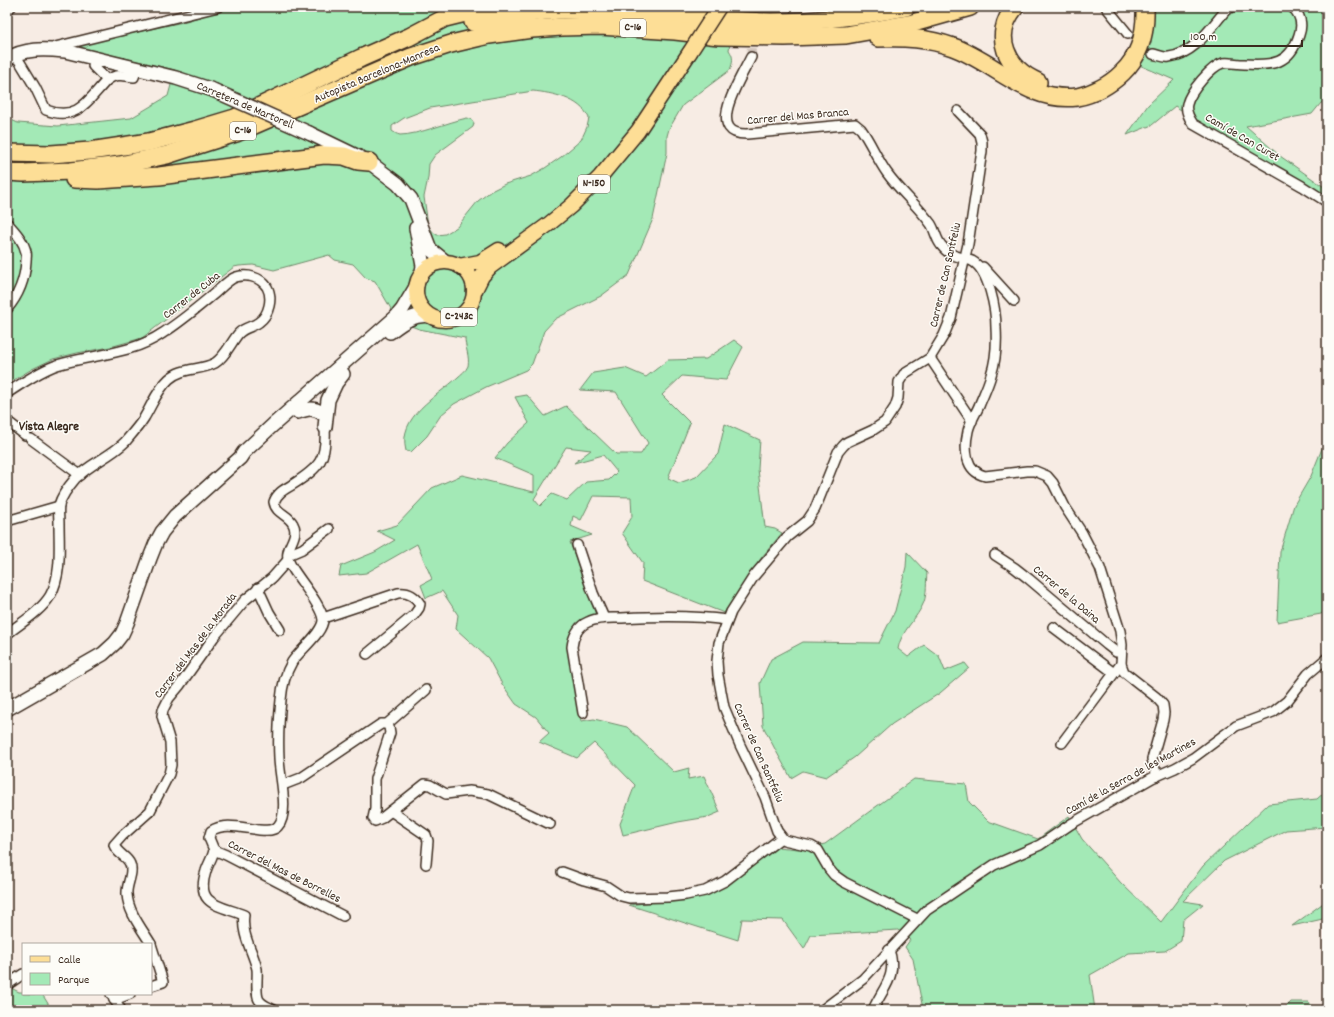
<svg xmlns="http://www.w3.org/2000/svg" width="1334" height="1017" font-family="Dekko,sans-serif">
<rect width="100%" height="100%" fill="#f7ece4"/>
<filter id="ink" filterUnits="userSpaceOnUse"><feTurbulence type="fractalNoise" baseFrequency=".025" numOctaves="2"/><feDisplacementMap in="SourceGraphic" scale="8" xChannelSelector="R" yChannelSelector="G"/><feConvolveMatrix kernelMatrix="1 2 1 2 8 2 1 2 1" color-interpolation-filters="sRGB"/></filter>
<g filter="url(#ink)">
<g fill="#a3e9b6" stroke="#6f8a6a" fill-rule="evenodd">
<path d="M231,7h575l-38,3 -33,-1 -6,41c5,7 4,12 1,20l-47,35 -14,24 -2,7v17l-14,66 -24,56 -28,21 -46,23 -11,12 -12,33 -6,6 -40,17 -32,17 -13,11 -14,21 -16,16 -5,-1c-9,-35 31,-54 52,-74 3,-3 8,-6 10,-11 2,-9 -3,-19 -3,-28l-46,-9 -21,-8 -23,-40 -9,-3 -13,-14 -18,-4 -6,-5 -55,15 -21,-5 -14,1 -5,1 -92,71 -32,9 -33,6 -24,6 -21,10 -25,15v-266l11,5 40,3 73,-8 37,-22 7,-26 -102,-24 110,-24zM533,91c19,2 47,7 56,27l-2,9 -6,13 -20,17 -16,11 -14,8 -26,8 -14,7 -13,10 -21,26 -12,7 -8,1 -4,-3 -5,-7 -4,-28 4,-19 1,-14 6,-9 38,-28 1,-4 -3,-4 -4,-1c-19,4 -49,17 -67,17 -4,-1 -5,-2 -8,-4v-5l12,-8 26,-10z"/>
<path d="M1148,7h179v95l-6,1 -9,11 -66,12 34,30 47,33v14l-29,-15 -123,-82 -23,19 -25,10 21,-30 26,-25 -37,-16z"/>
<path d="M734,340l9,7 -17,33 -44,-4 -20,19 28,28 -22,55 11,5 17,-6 22,-23 7,-30 35,16 -2,29 7,58 10,2 7,4 -20,24 -38,56 -82,-32 1,-18 -21,-30 10,-16 -1,-20 -38,-1 -12,24 -8,-4 -2,10 21,9 -22,7 26,73 -20,8 -7,18 12,80 13,-2 33,8 47,45 15,-4 -1,11 16,-3 16,36 -12,5 -30,5 -55,13 -3,-11 15,-39 -41,-42 -17,15 -38,-16 10,-9 -13,-16 -20,-13 -14,-20 -14,-26 -32,-29 2,-14 -16,-24 -16,7 -5,-13 11,-6 -15,-35 -51,29 -27,3 2,-10 34,-14 20,-12 -18,-9 20,-6 35,-37 30,-13 72,17v-17l-39,-17 12,-15 22,-20 -14,-26 12,-2 18,21 21,-10 50,48h25l7,-11 -32,-51 -36,-2 13,-17 32,-5 21,9 22,-17 38,-1zM566,447l25,3 -17,13 29,-8 14,17 -8,8 -23,2 -19,18 -15,-6 -12,12 -6,-7z"/>
<path d="M1327,445v165l-6,4 -44,8 3,-70 14,-47 17,-29 12,-30z"/>
<path d="M907,552l20,21c-1,9 0,20 -3,29 -6,16 -24,30 -26,47l10,8 16,-12 15,11 6,15 20,-8 4,5 -29,25 -48,31 -37,33 -29,20 -23,-6 -12,7 -15,-27 -13,-25 -3,-43 11,-24 32,-17 76,1 16,-32 11,-44z"/>
<path d="M914,779l52,5 3,18 19,19 50,18 31,-23 13,23 39,44 40,39 42,-56 65,-62 49,-5 10,-9v37l-41,3 -62,31 -41,40 20,3 -20,16 -2,21 -16,10 -36,2 -39,22 5,35h-166l-1,-2 -5,1 -10,-50 -8,-12 5,-7 -12,-10 -87,5 -7,14 -21,-29 -41,-1 -4,21 -109,-35 72,-9 44,-24 32,-25 21,2 27,-5z"/>
<path d="M1326,901l1,17 -35,8z"/>
<path d="M7,986l12,6h4v2h19l10,16h-45z"/>
<path d="M1291,1002h18l5,8h-31z"/>
</g>
<g fill="none" stroke-linecap="round" stroke-linejoin="round">
<path stroke="#d1c5bc" stroke-width="9" stroke-dasharray="9 4.5" stroke-linecap="butt" d="M751,57l2,-50"/>
<defs>
<g id="street">
<path d="M1106,7l22,27"/>
<path d="M1292,7c8,7 11,17 7,28 -9,29 -26,31 -55,29 -7,0 -15,-2 -21,-1 -12,3 -33,29 -36,41 -2,7 2,14 6,20l109,62 25,16"/>
<path d="M7,10l4,-3"/>
<path d="M55,47l163,-40"/>
<path d="M15,54l20,33 11,23c32,12 42,-10 61,-30 10,-7 17,-4 27,-3l3,-8"/>
<path d="M1153,54c5,1 11,4 16,3 26,-3 41,-29 57,-47l6,-3"/>
<path d="M751,57c-9,19 -48,78 -4,77l108,-10 6,5c10,14 16,30 26,44 13,18 31,33 44,51 4,6 5,15 10,21 11,14 18,10 31,16 17,9 24,49 24,67 1,16 0,32 -5,47 -3,11 -8,21 -12,31 -4,9 -9,16 -11,25 -4,18 -3,40 17,45l42,-5h8l12,5 6,7 12,24 17,26 18,35 20,63 2,14 -1,19 3,8 32,25 7,8 1,8 -1,7 -11,39 5,17"/>
<path d="M95,58l-2,8 14,14"/>
<path d="M7,223c7,7 17,19 19,29 1,2 0,6 0,9 -1,18 -7,34 -19,48"/>
<path d="M983,267l31,34"/>
<path d="M930,358l42,63"/>
<path d="M7,393c16,-10 32,-22 50,-28 36,-11 74,-10 106,-32 19,-12 35,-26 52,-40 6,-5 14,-14 21,-16 12,-3 24,0 31,10 6,11 2,28 -8,35 -6,5 -14,5 -20,11 -8,9 -13,23 -24,30 -15,8 -33,4 -46,16 -12,11 -17,26 -25,39 -5,8 -13,17 -19,24 -15,15 -36,22 -50,37 -6,7 -13,16 -16,26 -1,6 0,13 0,19 0,23 3,51 -9,72 -10,16 -28,26 -43,38"/>
<path d="M7,421l18,14"/>
<path d="M31,439l49,36"/>
<path d="M7,521l52,-15"/>
<path d="M577,545l16,48 11,25"/>
<path d="M288,555l14,-6 27,-20"/>
<path d="M995,555l20,13 14,11 78,66 9,7h5"/>
<path d="M258,588l11,24 11,18"/>
<path d="M323,618l75,-25c10,-1 17,3 22,11l-1,4 -5,7 -47,39"/>
<path d="M1053,627l61,46"/>
<path d="M583,713l-11,-66c1,-10 6,-21 16,-25 10,-5 23,-4 34,-4 34,-2 70,-3 105,2"/>
<path d="M387,724l2,3 1,6 -15,46v30l-2,9 2,3 7,-3 43,-34 5,1 16,9 23,-3 19,3 62,30"/>
<path d="M1062,743l59,-79"/>
<path d="M283,785l18,-7 80,-54h6l39,-34"/>
<path d="M391,811l35,24 2,6 -2,23"/>
<path d="M214,850l12,5 117,61"/>
<path d="M562,872l22,8 22,6 15,10 8,2 39,-1 18,-2 19,-4 20,-10 56,-43"/>
<path d="M917,919l-73,-37 -10,-7 -5,-6 -11,-19 -7,-4 -27,-6 -7,-9 -12,-34 -25,-52 -16,-38 -6,-32 -1,-14 2,-18 12,-31 23,-36 33,-39 20,-16 8,-12 23,-57 5,-6 4,-4 26,-12 12,-8 10,-15 3,-9 1,-16 5,-8 26,-16 14,-23 7,-17 17,-74 14,-93v-9l-2,-8 -22,-23"/>
<path d="M151,944c-9,-15 -23,-32 -24,-50 -1,-9 7,-21 3,-30 -3,-8 -13,-10 -16,-19l8,-9 28,-25 19,-37 2,-9 -1,-23 -8,-26 1,-6 6,-12 11,-13 34,-48 31,-37 27,-22 16,-18"/>
<path d="M151,944l12,38 -12,4"/>
<path d="M7,985l16,-11"/>
<path d="M111,994l10,16"/>
<path d="M114,1000l16,-6"/>
<path d="M274,1010c-5,-3 -12,-5 -15,-10 -4,-6 -1,-23 -2,-31 -4,-18 -16,-34 -13,-54 -26,-10 -49,-10 -38,-44 2,-7 7,-14 8,-21l-5,-12 2,-7c19,-14 56,8 67,-5 12,-13 1,-52 1,-68 -1,-19 0,-39 2,-58 1,-13 4,-26 11,-38 7,-11 32,-30 31,-43 -2,-14 -22,-37 -30,-50 -2,-3 -4,-7 -5,-10 -3,-12 12,-23 5,-35 -5,-10 -17,-10 -19,-22 3,-9 11,-13 18,-17 28,-18 35,-25 33,-58"/>
<path d="M822,1010l41,-31 64,-69 67,-45 46,-20 31,-21 60,-34 21,-12 23,-10 18,-10 43,-32 37,-14 14,-11 21,-27 19,-16"/>
<path d="M873,1010c10,-23 25,-33 16,-60"/>
</g>
<g id="secondary">
<path d="M7,59c18,-11 37,-10 58,-8l111,27 37,12"/>
<path d="M309,133l60,29 29,22 13,15 19,50 16,13"/>
<path d="M416,228l7,38 -2,10"/>
<path d="M390,332c12,-9 24,-19 40,-16"/>
<path d="M298,412c9,-3 15,-5 24,1"/>
<path d="M325,427l3,-27 8,-17 7,-9"/>
<path d="M7,709l96,-55 12,-11 7,-9 5,-11 23,-65 6,-15 6,-11 13,-16 65,-58 4,-6 29,-27 123,-108 6,-7 15,-25"/>
</g>
<g id="primary">
<circle cx="445" cy="291" r="29"/>
<path d="M459,266l21,-4 19,-12"/>
<path d="M474,292l8,-16 8,-9 59,-43 22,-18 29,-29 38,-46 52,-79"/>
</g>
<g id="highway">
<path d="M1015,7c-24,29 -8,62 23,75"/>
<path d="M473,22c30,-5 59,-11 90,-12 70,-1 138,11 208,12 47,0 90,-6 135,-15"/>
<path d="M878,38c26,-1 50,0 75,9 42,15 75,56 124,50 16,-3 33,-12 45,-24 18,-17 24,-41 23,-66"/>
<path d="M7,153l44,1 39,-3 59,-9 46,-12 40,-12 38,-18 88,-42 48,-21 36,-19 45,-11"/>
<path d="M7,172l16,1 48,-2 49,-6 47,-10 69,-22 175,-76 40,-13 38,-9 43,-6 30,-2 38,-1 75,5 44,5 66,1 61,-2 67,-12 57,-16"/>
<path d="M74,179l24,1 61,-4 165,-21 20,1 14,5 11,1"/>
</g>
</defs>
<use href="#street" stroke="#3b2a1e" stroke-width="12"/>
<use href="#secondary" stroke="#3b2a1e" stroke-width="16"/>
<use href="#primary" stroke="#3b2a1e" stroke-width="17"/>
<use href="#highway" stroke="#3b2a1e" stroke-width="20"/>
<use href="#street" stroke="#fdfcf7" stroke-width="9"/>
<use href="#secondary" stroke="#fdfcf7" stroke-width="13"/>
<use href="#primary" stroke="#fdde96" stroke-width="14"/>
<use href="#highway" stroke="#fdde96" stroke-width="17"/>
<defs>
<path id="secondary-bridge" d="M213,90l96,43"/>
<path id="primary-bridge" d="M690,52l29,-45"/>
</defs>
<use href="#secondary-bridge" stroke="#3b2a1e" stroke-width="16" stroke-linecap="butt"/>
<use href="#primary-bridge" stroke="#3b2a1e" stroke-width="17" stroke-linecap="butt"/>
<use href="#secondary-bridge" stroke="#fdfcf7" stroke-width="13"/>
<use href="#primary-bridge" stroke="#fdde96" stroke-width="14"/>
</g>
</g>
<g text-anchor="middle" dominant-baseline="central" stroke-width="3" stroke-linejoin="round" paint-order="stroke">
<g fill="#fdfcf7" stroke="#75695f" stroke-width="1">
<rect x="620" y="19" width="26" height="18" rx="3"/>
<rect x="230" y="122" width="26" height="18" rx="3"/>
<rect x="578" y="175" width="32" height="18" rx="3"/>
<rect x="441" y="308" width="36" height="18" rx="3"/>
</g>
<g font-size="11" font-weight="bold" fill="#3b2a1e">
<text x="633" y="28">C-16</text>
<text x="243" y="131">C-16</text>
<text x="594" y="184">N-150</text>
<text x="459" y="317">C-243c</text>
</g>
<g font-size="12" fill="#3b2a1e" stroke="#fdfcf7">
<text transform="translate(377 74) rotate(-23)">Autopista Barcelona-Manresa</text>
<text transform="translate(245 106) rotate(23)">Carretera de Martorell</text>
<text transform="translate(798 117) rotate(-5)">Carrer del Mas Branca</text>
<text transform="translate(1242 138) rotate(30)">Camí de Can Curet</text>
<text transform="translate(946 275) rotate(-77)">Carrer de Can Santfeliu</text>
<text transform="translate(192 296) rotate(-38)">Carrer de Cuba</text>
<text transform="translate(1066 595) rotate(40)">Carrer de la Daina</text>
<text transform="translate(196 646) rotate(-53)">Carrer del Mas de la Morada</text>
<text transform="translate(758 753) rotate(66)">Carrer de Can Santfeliu</text>
<text transform="translate(1131 777) rotate(-29)">Camí de la Serra de les Martines</text>
<text transform="translate(284 872) rotate(27)">Carrer del Mas de Borrelles</text>
</g>
<g font-size="13" font-weight="bold" fill="#3b2a1e" stroke="#fdfcf7">
<text x="49" y="427">Vista Alegre</text>
</g>
</g>
<rect width="1334" height="1017" fill="none" stroke="#fdfcf7" stroke-width="24"/>
<rect x="12" y="12" width="1310" height="993" fill="none" stroke="#3b2a1e" stroke-width="1.5" filter="url(#ink)"/>
<rect x="22" y="943" width="130" height="52" fill="#fdfcf7" stroke="#afa8a0"/>
<rect x="30" y="956" width="20" height="6" fill="#fdde96" stroke="#afa8a0"/>
<text x="58" y="963" font-size="12" fill="#3b2a1e">Calle</text>
<rect x="30" y="973" width="20" height="12" fill="#a3e9b6" stroke="#afa8a0"/>
<text x="58" y="983" font-size="12" fill="#3b2a1e">Parque</text>
<path d="M1184 40v6h118v-6" fill="none" stroke="#3b2a1e" stroke-width="2"/>
<text x="1190" y="40" font-size="12" fill="#3b2a1e" stroke="#fdfcf7" stroke-width="3" paint-order="stroke">100 m</text>
</svg>
